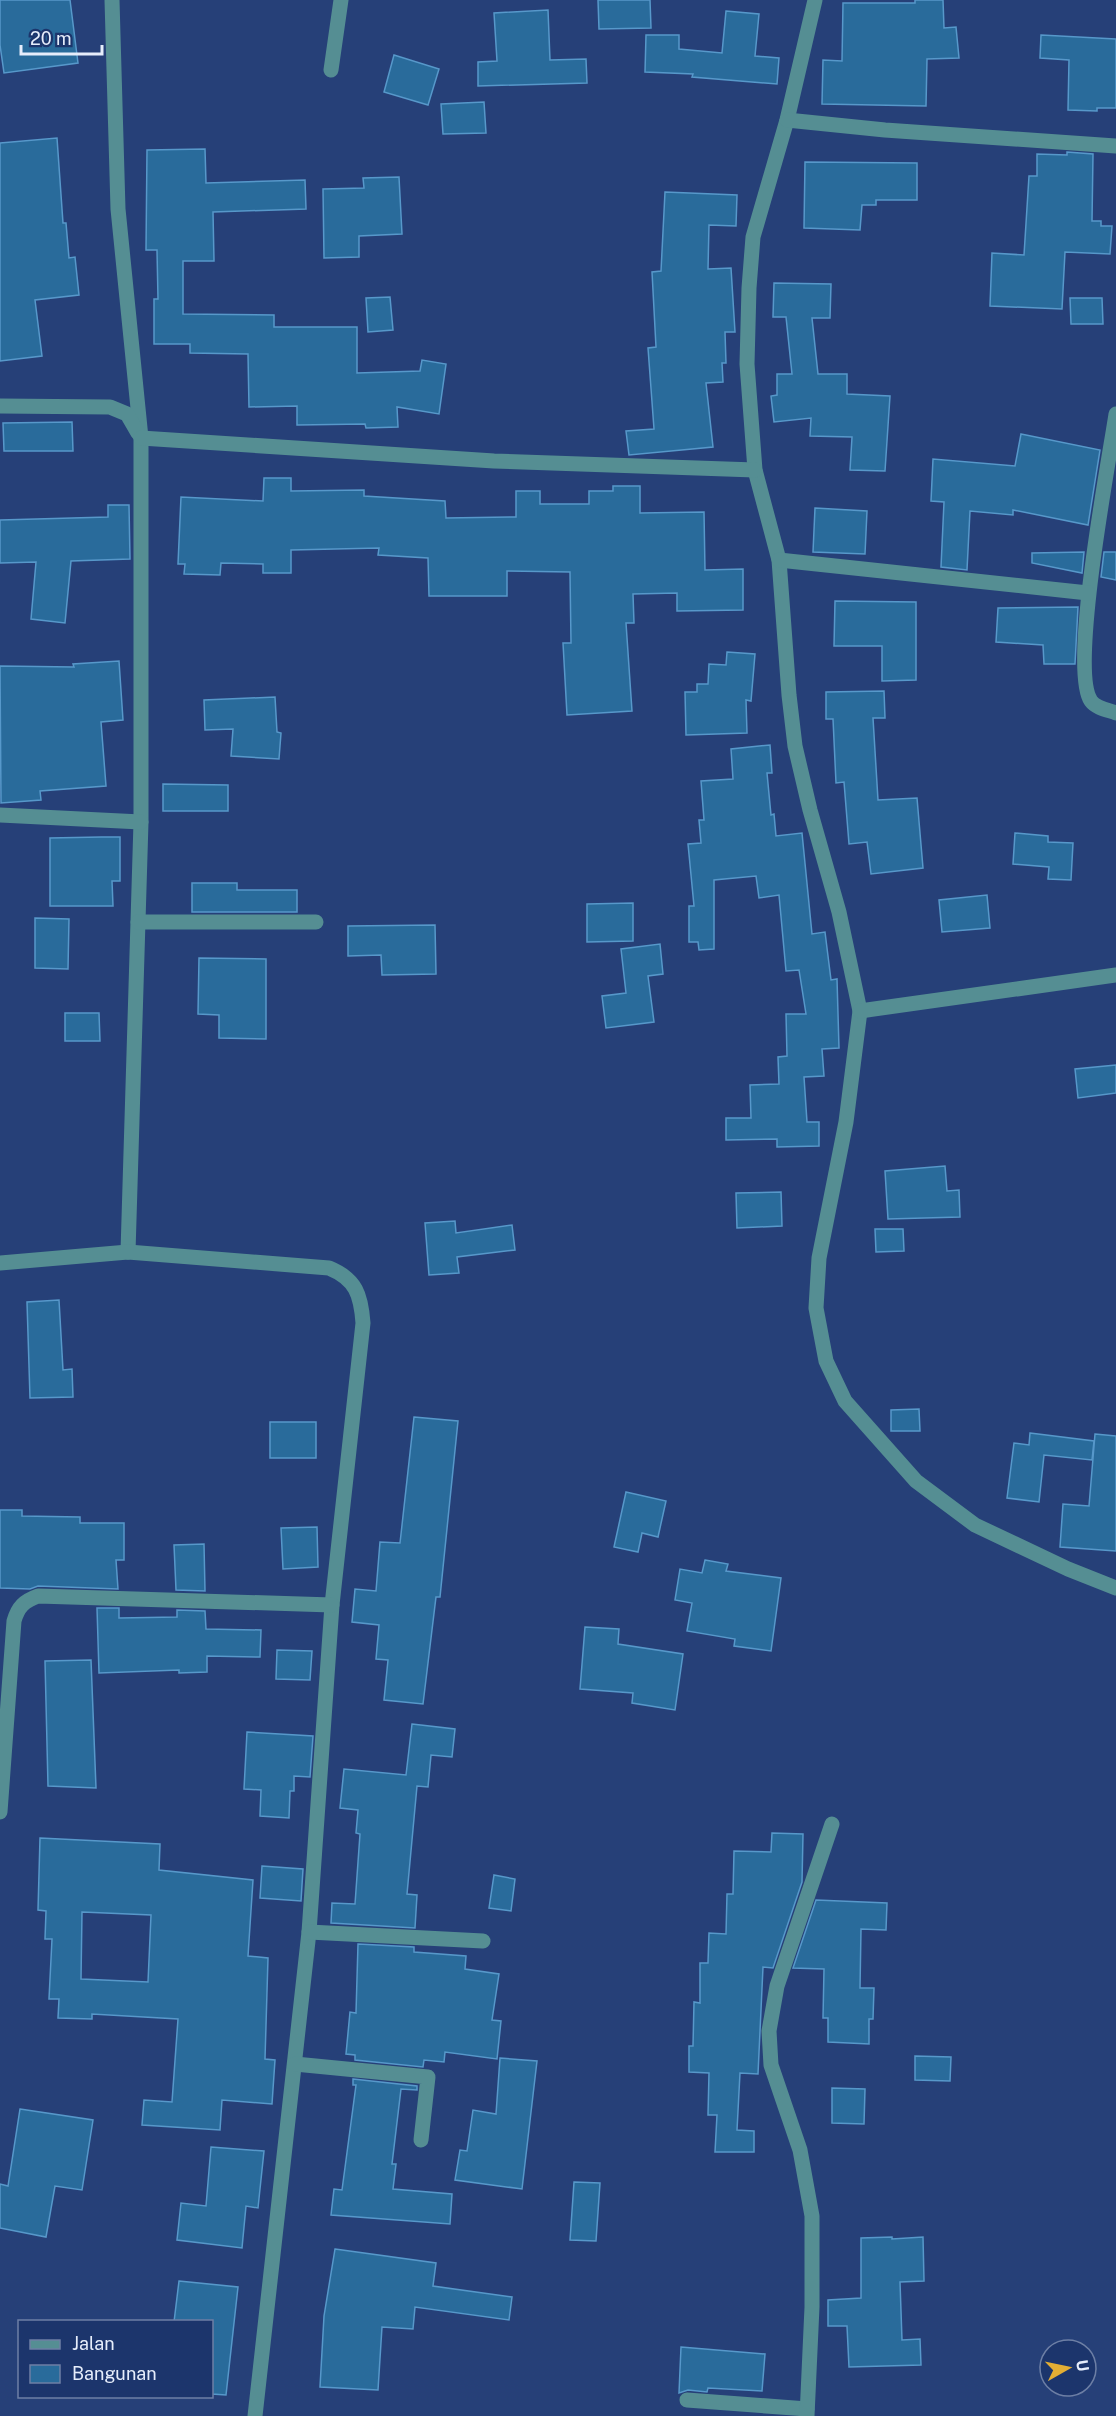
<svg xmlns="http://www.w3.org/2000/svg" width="1116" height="2416" font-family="'Public Sans',sans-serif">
<rect width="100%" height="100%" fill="#264078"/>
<g fill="#296b9b" stroke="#5798ca" stroke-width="1.5" fill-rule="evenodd">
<path d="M0,0h70l8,63 -74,10 -4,-28z"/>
<path d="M598,0h52l1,28 -52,1z"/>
<path d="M915,0h28l1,28 12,-1 3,31 -32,1 -1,47 -104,-2 1,-44 19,1 1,-58h72z"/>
<path d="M548,10l2,50 36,-1 1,24 -109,3v-24l19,-1 -3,-48z"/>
<path d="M726,11l33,3 -4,42 24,2 -2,26 -85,-7 1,-3 -48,-2 1,-37h33v14l43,4z"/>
<path d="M1041,35l75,4v69h-19v3l-29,-1 1,-50 -29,-2z"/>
<path d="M394,55l45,14 -11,36 -44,-13z"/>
<path d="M484,102l2,31 -43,1 -2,-30z"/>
<path d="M57,138l6,85h3l3,35 6,-1 4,38 -44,5 7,56 -42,5v-218z"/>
<path d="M205,149l1,34 99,-3 1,29 -93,3 1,49h-31v53l91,1v12h83v46l63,-2 2,-11 24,4 -7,50 -42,-7 1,20 -32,1 -1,-4 -68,1v-19l-48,1 -1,-53 -58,-1v-9h-36v-45h4l-1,-49h-11l1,-100z"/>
<path d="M1067,152l26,2 -1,67h9v5h11l-2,28 -45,-2 -3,57 -72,-3 2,-53 32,2 5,-79h8v-22l30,1z"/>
<path d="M805,162l112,1v37h-41v5h-14l-2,25 -56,-2z"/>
<path d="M399,177l3,57 -43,2v21l-35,1 -1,-69 41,-1 -1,-10z"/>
<path d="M665,192l72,3 -1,31 -27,-1 -1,44 23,-1 4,64h-10l1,31h-4l1,19 -17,1 7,64 -84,8 -3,-24 28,-2 -6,-81 8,-1 -4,-75 9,-1z"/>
<path d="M774,283l57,1 -1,34h-18l6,56h29v20l43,2 -5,75 -35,-1 2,-33 -42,-1 1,-18 -37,4 -3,-26 6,-1v-21h15l-6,-57h-13z"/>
<path d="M390,297l3,33 -25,2 -2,-34z"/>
<path d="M1070,298h32l1,26h-32z"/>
<path d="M72,422l1,29h-69l-1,-28z"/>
<path d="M1021,434l79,16 -12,75 -75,-15v5l-43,-4 -3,59 -26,-3 3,-65 -13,-1 2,-42 82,7z"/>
<path d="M264,478h27v13l73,-1v6l81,5 1,17 70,-1v-26h24v13h49v-13h24v-5h27v27l64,-1 1,58 38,-1v41l-66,1v-18l-44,1 1,29h-8l6,88 -65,4 -4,-72h8l-1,-71 -63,-1v25h-78l-1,-38 -50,-3 1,-7 -88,2v23h-28v-9l-42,-1 -1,12 -36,-1 1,-10h-7l3,-67 82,4z"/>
<path d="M108,505h21l1,54 -59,2 -6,62 -34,-4 5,-57 -36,1v-43l108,-3z"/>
<path d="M815,508l52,3 -2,43 -52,-2z"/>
<path d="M1084,552l-2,21 -50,-10v-10z"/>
<path d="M1104,552h12v28l-15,-3z"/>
<path d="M835,601l81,1v78l-34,1v-35h-48z"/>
<path d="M1078,607l-3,57h-31l-1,-19 -47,-3 2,-34z"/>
<path d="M727,652l28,2 -4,47 -5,-1 1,33 -61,2 -1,-43h12v-8h11l1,-20 17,1z"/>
<path d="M119,661l4,59 -22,2 5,64 -66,5 1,9 -40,3 -1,-137 74,1 -1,-3z"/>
<path d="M884,691l1,27h-12l5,82 39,-2 6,70 -52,6 -4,-32 -18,2 -5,-62 -8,1 -3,-64h-7v-27z"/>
<path d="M275,697l2,35 4,1 -2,26 -48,-3 2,-27 -28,1 -1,-30z"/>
<path d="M770,745l2,28h-5l4,42 3,-1 2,22 26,-3 10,101 13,-2 6,48 6,-1 2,69 -17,1 2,27 -20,1 3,45h12v24l-42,1v-8l-51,1v-22h25l-1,-33 29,-1 -1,-27 9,-1 -1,-42h20l-7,-44 -13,1 -7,-76 -20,3 -3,-22 -42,4v69l-15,1 -1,-8h-9v-36h5l-6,-62 13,-1 -2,-23h5l-3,-39 32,-2 -2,-30z"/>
<path d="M163,784l65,1v26h-65z"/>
<path d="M1015,833l33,3v6l25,1 -2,37 -23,-1 1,-12 -36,-3z"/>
<path d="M101,837h19v44h-8l1,25h-63v-68z"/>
<path d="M192,883h45v7h60v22h-105z"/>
<path d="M987,895l3,33 -48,4 -3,-32z"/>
<path d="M633,903v38l-46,1v-38z"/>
<path d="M35,918l34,1 -1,50 -33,-1z"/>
<path d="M435,925l1,49 -54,1 -1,-20 -33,1v-30z"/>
<path d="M660,944l3,30 -15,2 6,46 -48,6 -4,-32 24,-3 -5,-44z"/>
<path d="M199,958l67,1v80l-47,-1v-23l-21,-1z"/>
<path d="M65,1013h34l1,28h-35z"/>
<path d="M1116,1065v28l-38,5 -3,-29z"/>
<path d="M945,1166l2,25 12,-1 1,27 -72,2 -3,-48z"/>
<path d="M781,1192l1,34 -45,2 -1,-35z"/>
<path d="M455,1221l1,12 56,-8 3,25 -58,7 2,16 -30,2 -4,-52z"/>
<path d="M875,1229h28l1,22 -28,1z"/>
<path d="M59,1300l4,70 9,-1 1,28 -43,1 -3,-96z"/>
<path d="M919,1409l1,22h-29v-21z"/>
<path d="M414,1417l44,4 -18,176h-4l-13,107 -39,-4 4,-40 -12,-1 3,-34 -27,-3 3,-33 21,2 4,-49 20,1z"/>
<rect x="270" y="1422" width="46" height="36"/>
<path d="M1030,1433l64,8 -2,19 -48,-5 -5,47 -32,-4 7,-55 15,2z"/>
<path d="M1095,1434l21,2v115l-56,-4 3,-43 26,2z"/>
<path d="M626,1492l40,9 -8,36 -16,-4 -4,19 -24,-5z"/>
<path d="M0,1510h22v6l58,1v6h44v37h-8l2,29 -80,-3 -8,3 -30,-1z"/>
<path d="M317,1527l1,40 -35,2 -2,-41z"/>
<path d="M204,1544l1,47 -29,-1 -2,-45z"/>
<path d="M705,1560l23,4 -2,7 55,7 -10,73 -37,-5 1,-7 -48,-8 5,-28 -17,-3 5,-31 22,4z"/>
<path d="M97,1608h22v10l58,-1v-7l28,1 1,18 55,1 -1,27 -53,-1v16l-28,1v-3l-80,3z"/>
<path d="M585,1627l34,2 -1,15 65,10 -8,56 -43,-7 1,-10 -53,-4z"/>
<path d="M277,1650l35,1 -2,29 -34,-1z"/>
<path d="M91,1660l5,128 -48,-2 -3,-125z"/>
<path d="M412,1724l43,5 -3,28 -21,-2 -3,32 -11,-1 -10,108 10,1 -2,33 -84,-5 1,-20 23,1 5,-70 -4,-1 2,-23 -18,-2 4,-39 62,6z"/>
<path d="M247,1732l66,4 -3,41 -16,-1v15h-4l-1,27 -29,-2 1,-26 -17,-1z"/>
<path d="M772,1833l31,1 -1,48 -29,86 -10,-1 -5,107 -18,-1 -3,57 17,1v21h-39l2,-37h-9l1,-42 -20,-1v-26h4l1,-44 6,1v-40h8l1,-30 17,1 1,-40h6l1,-43 37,1z"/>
<path d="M40,1838l120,6 -1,26 94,10 -5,76 20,2 -3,101 10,1 -3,44 -50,-4 -2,30 -78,-5 2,-25 28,2 6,-83 -86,-5v5l-34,-1 1,-19h-10l3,-60h-7l1,-28 -8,-1zM82,1912l69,3 -3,67 -67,-3z"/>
<path d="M262,1866l41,3 -2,32 -41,-3z"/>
<path d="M494,1875l21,4 -4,32 -22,-3z"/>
<path d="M816,1900l71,3 -1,27 -25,-1 -1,59h14l-1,31h-4v25l-41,-2v-24h-5l1,-49 -31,-1z"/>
<path d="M358,1944l56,3v5l52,4 -1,13 34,5 -7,46 9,1 -4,38 -52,-7 -1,10 -20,-2 -1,7 -68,-7v-5l-9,-1 4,-42 6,1z"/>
<path d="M915,2056l36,1 -1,24 -35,-1z"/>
<path d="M500,2058l37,3 -15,128 -67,-9 5,-30 7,1 6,-41 23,4z"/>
<path d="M353,2079l64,7v4l-16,-1 -9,75h4l-3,25 59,5 -2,30 -119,-9 3,-26 8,1 14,-105h-3z"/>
<path d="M832,2088l33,1 -1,35 -32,-1z"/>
<path d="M20,2109l73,11 -11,70 -27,-4 -9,51 -46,-9v-44l8,2z"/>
<path d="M211,2147l53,4 -6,57 -12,-2 -4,42 -65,-8 4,-37 25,3z"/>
<path d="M574,2182l26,1 -4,58 -26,-1z"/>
<path d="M892,2237v2l31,-2 1,44 -24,1 2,58 18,-1 1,26 -72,2 -2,-41h-19v-26l33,-2v-60z"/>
<path d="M335,2249l101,14 -3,23 79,11 -3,23 -94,-13 -2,22 -31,-2 -4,63 -58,-3 4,-71z"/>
<path d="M179,2281l59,6 -12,108 -14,-1v-72h-38z"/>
<path d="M681,2347l84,7 -3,37 -54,-3 -1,4 -19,-2 -9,3z"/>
</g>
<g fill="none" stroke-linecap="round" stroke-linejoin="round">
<g stroke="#558e93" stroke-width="15">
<path d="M112,0l6,209 23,229v384l-13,430"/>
<path d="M815,0l-28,120 -34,117 -4,51 -2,76 8,106 24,90 10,135 6,51 15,64 29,102 21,99 -14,111 -27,136 -3,50 10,53 19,40 71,80 59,44 93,44 48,19"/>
<path d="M331,70l10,-70"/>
<path d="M787,120l98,10 231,16"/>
<path d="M0,406l110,1 17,7 11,19"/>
<path d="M1116,414c-7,47 -47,256 -25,287 5,7 17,9 25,12"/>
<path d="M141,438l353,23 261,9"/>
<path d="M779,560l309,33"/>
<path d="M0,815l141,7"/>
<path d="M138,922h178"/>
<path d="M860,1011l256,-36"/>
<path d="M0,1263l128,-11 201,16c27,11 32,27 34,55l-31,282 -23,327 -54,484"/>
<path d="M0,1812l14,-191c4,-14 10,-20 24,-25l294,9"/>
<path d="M309,1932l174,9"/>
<path d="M295,2064l133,13 -7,63"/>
<path d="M687,2400l120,9"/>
<path d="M807,2416l5,-109v-91l-12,-66 -29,-85 -2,-34 8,-45 55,-162"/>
</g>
</g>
<rect x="18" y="2320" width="195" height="78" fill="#1c356c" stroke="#6d7fa5" stroke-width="1.5"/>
<rect x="30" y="2340" width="30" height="9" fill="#558e93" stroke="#6d7fa5" stroke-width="1.5"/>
<text x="72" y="2350" font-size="18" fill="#e6edfb">Jalan</text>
<rect x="30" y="2365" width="30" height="18" fill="#296b9b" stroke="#6d7fa5" stroke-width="1.5"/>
<text x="72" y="2380" font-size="18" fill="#e6edfb">Bangunan</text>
<g transform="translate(1068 2368) rotate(81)"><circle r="28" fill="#1c356c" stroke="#6d7fa5" stroke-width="1.5"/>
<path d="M0-4.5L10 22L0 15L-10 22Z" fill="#e3ae34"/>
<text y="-9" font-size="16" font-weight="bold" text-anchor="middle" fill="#e6edfb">U</text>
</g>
<path d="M21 45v9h81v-9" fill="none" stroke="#e6edfb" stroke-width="3"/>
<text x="30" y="45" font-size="18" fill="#e6edfb" stroke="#1c356c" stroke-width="4.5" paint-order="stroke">20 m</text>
</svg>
